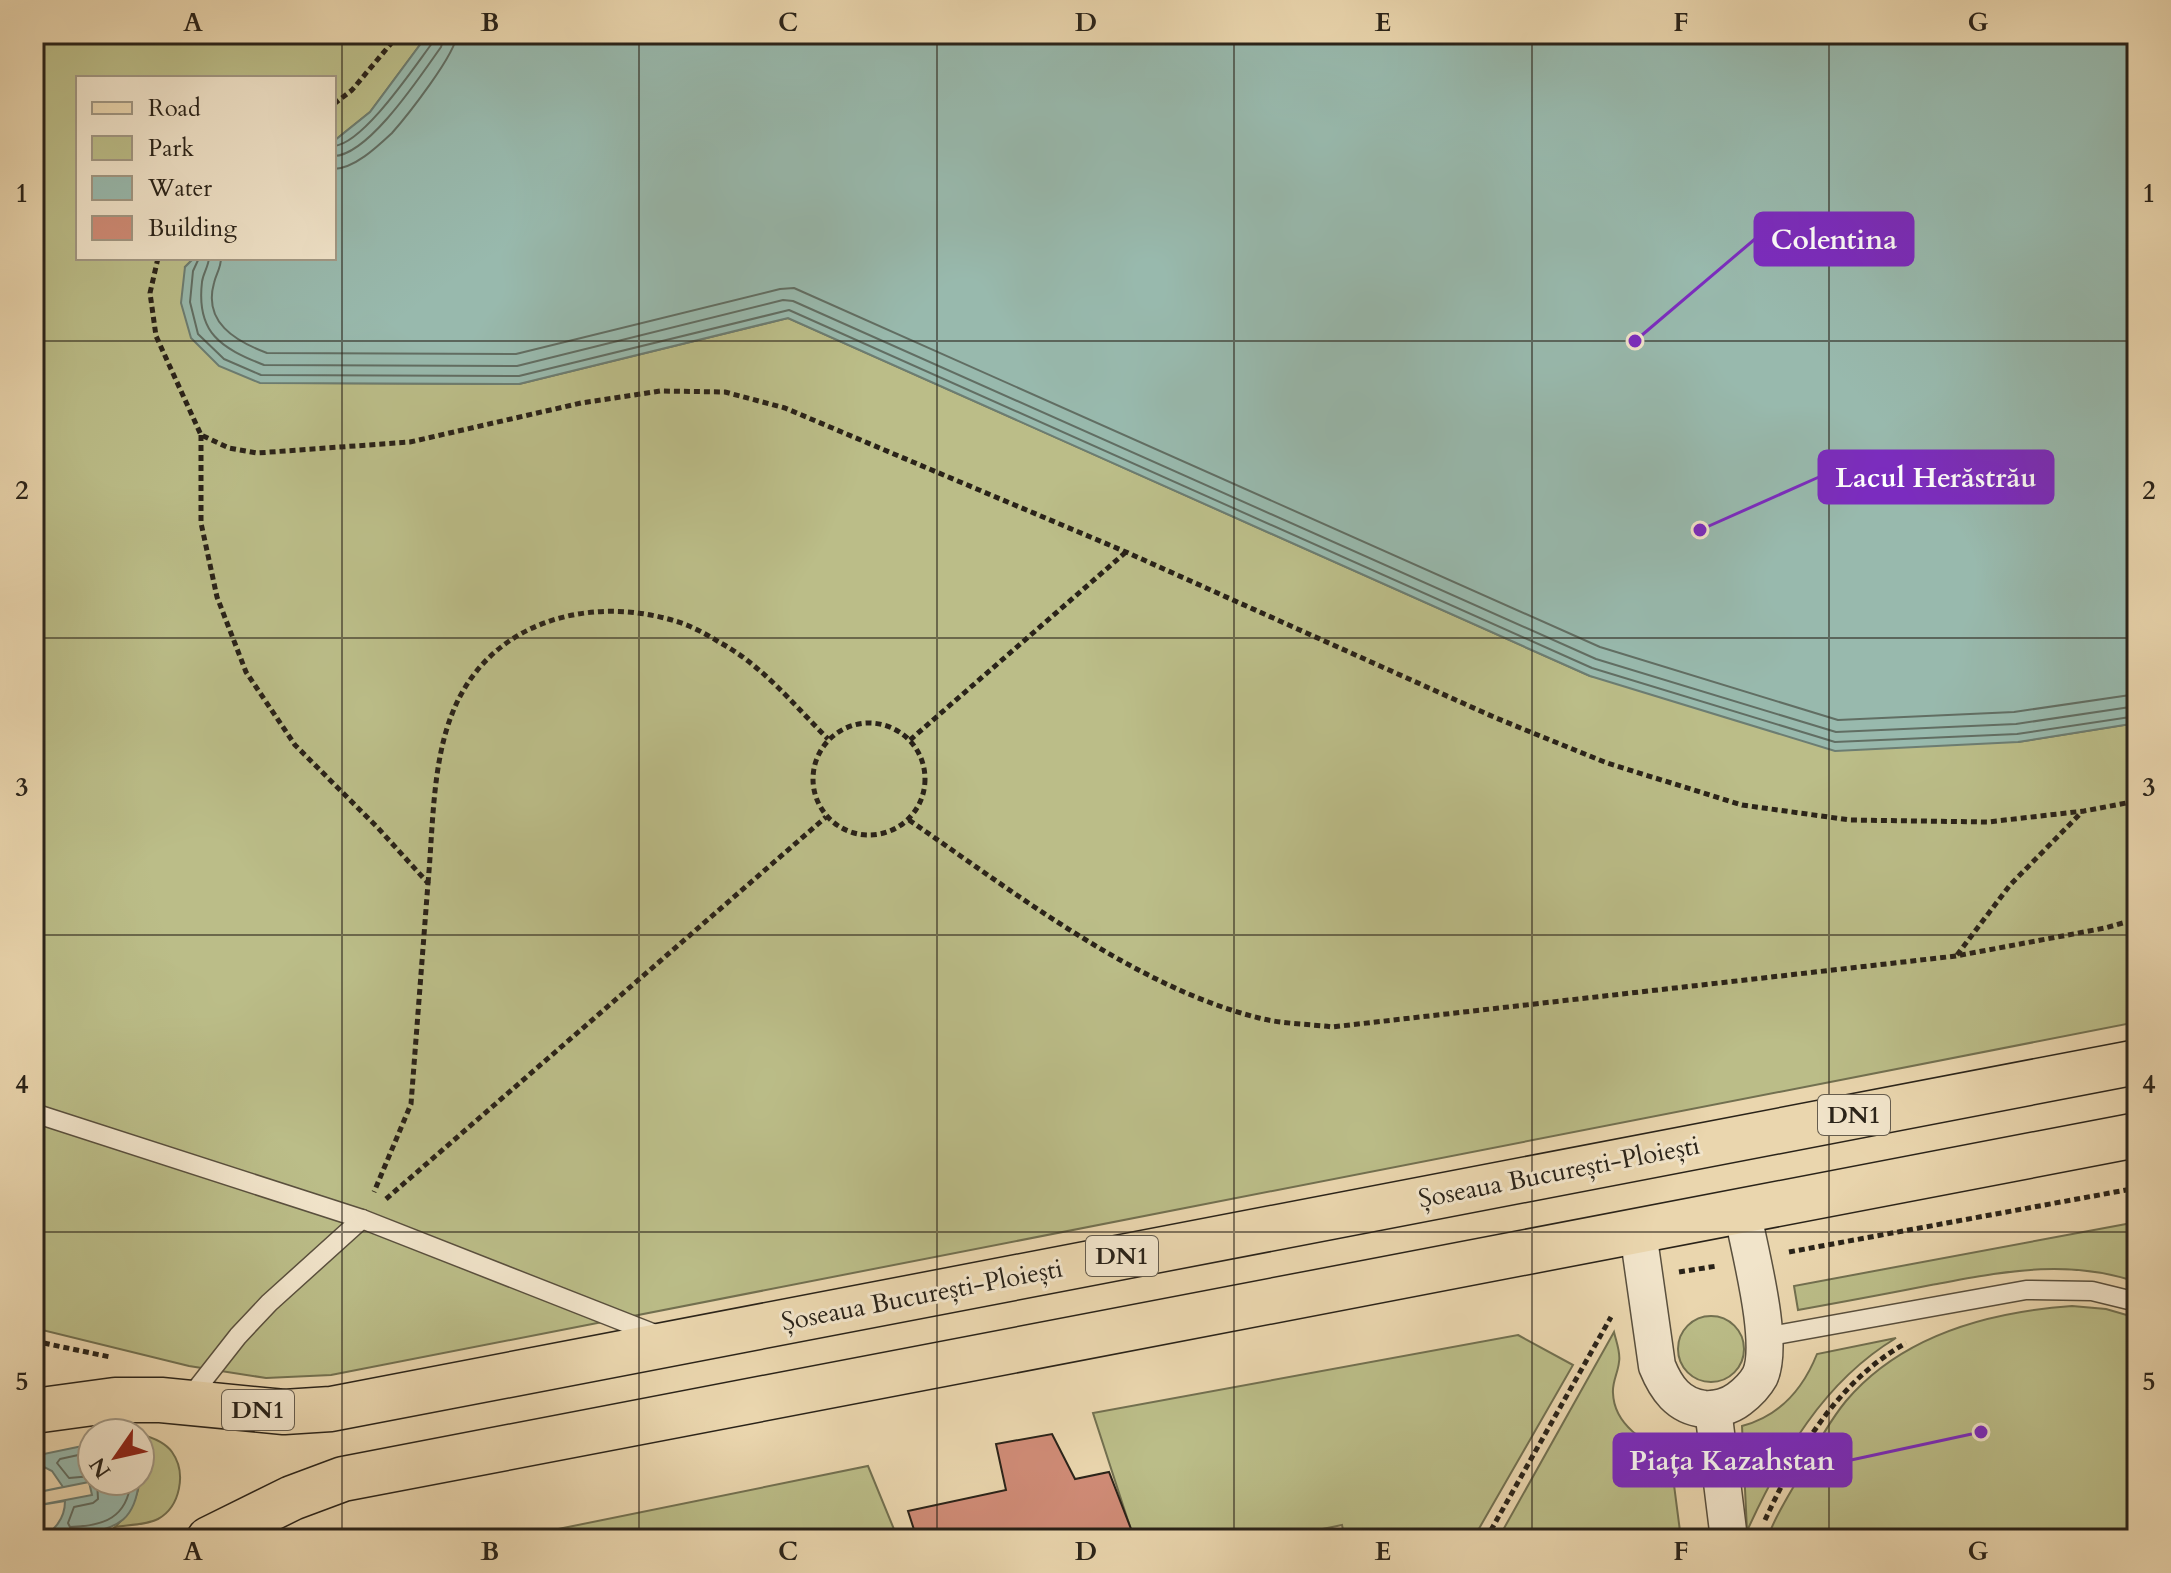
<svg xmlns="http://www.w3.org/2000/svg" width="2171" height="1573" font-family="Cardo,serif">
<rect width="100%" height="100%" fill="#ead6ae"/>
<filter id="stains"><feTurbulence type="fractalNoise" baseFrequency=".0025" numOctaves="4"/><feColorMatrix values="0 0 0 0 .2 0 0 0 0 .09 0 0 0 0 .02 0 0 0 .5 -.17"/></filter>
<radialGradient id="worn" r=".72"><stop offset=".6" stop-color="#630" stop-opacity="0"/><stop offset="1" stop-color="#630" stop-opacity=".3"/></radialGradient>
<g fill="#bbbd88" stroke="#727050" stroke-width="2">
<path d="M34,34h394l-58,78 -36,29v-63h-256v180h116l-9,9 116,116 218,1 269,-66 802,358 428,66 119,-19v299l-1806,353 -65,3 -77,-12 -155,-38z"/>
<path d="M2137,1222v60c-72,-24 -134,-10 -206,3 -45,9 -89,17 -133,25l-4,-24z"/>
<path d="M2072,1306l34,3 31,9v221h-370c8,-23 22,-44 34,-65 13,-25 27,-51 45,-73 56,-66 143,-89 226,-95z"/>
<circle cx="1711" cy="1349" r="33"/>
<path d="M1614,1332c2,9 7,21 5,30 -1,11 -7,20 -6,31 1,32 32,50 57,61l11,85h-183z"/>
<path d="M1518,1335l55,30 -100,174h-128l-3,-14 -69,14h-139l-41,-126z"/>
<path d="M1896,1338c-73,44 -114,117 -149,193l-5,-105c38,-10 61,-37 75,-72z"/>
<path d="M140,1434c11,3 25,8 32,18 15,21 8,55 -14,67 -11,6 -31,6 -43,8 31,-29 25,-54 25,-93z"/>
<path d="M868,1466l30,73h-389z"/>
</g>
<g fill="#98b9ad" stroke="#6c7d72" stroke-width="2">
<path d="M428,34h1709v689l-119,19 -183,9 -245,-75 -802,-358 -269,66 -259,-1 -41,-17 -28,-28 -10,-35 4,-36 9,-9h140v-117l36,-29z"/>
<path d="M92,1444v37h47c-4,39 -20,46 -55,53 -16,3 -30,5 -46,5 16,-7 27,-20 27,-38l-31,5 58,-11 -3,-13 -55,11 29,-6 -11,-16 -18,-9v-6z"/>
</g>
<g fill="none" stroke-linecap="round" stroke-linejoin="round">
<g stroke="#616e63" stroke-width="2">
<path d="M334,146c30,-3 80,-79 99,-104l1,-8"/>
<path d="M334,156c35,-1 87,-81 107,-109l4,-13"/>
<path d="M334,169c21,-1 43,-22 58,-36 15,-17 64,-79 65,-99"/>
<path d="M199,258l-6,13 -3,31 8,32 26,25 37,16 258,1 270,-66 803,358 243,74 182,-8 120,-18"/>
<path d="M209,258c-1,10 -6,15 -7,24 -6,51 19,66 62,83l253,1 266,-66 10,1 803,358 240,73 180,-8 121,-18"/>
<path d="M221,258c0,10 -5,16 -7,25 -11,39 21,58 53,70l249,1 264,-65 14,-1 806,359 238,73 176,-8 123,-18"/>
<path d="M92,1452l-32,7 -3,4 12,15 23,-2"/>
<path d="M97,1481l1,18 -5,4 -19,4 -6,16 2,4c34,-1 57,-9 61,-46"/>
</g>
</g>
<path fill="#d08c77" stroke="#2a2319" stroke-width="2" d="M1052,1434l23,45 34,-7 24,62 -23,5h-193l-9,-28 98,-21 -10,-46z"/>
<g fill="none" stroke-linecap="round" stroke-linejoin="round">
<defs>
<g id="lane">
<path d="M34,1113l328,106 298,117"/>
<path d="M1765,1337l261,-47 66,1 45,11"/>
<path d="M187,1401l51,-65 31,-33 93,-84"/>
</g>
<g id="street">
<path d="M1638,1232l19,134c9,22 21,40 47,43 12,1 26,-3 35,-10 8,-6 16,-14 21,-23 15,-34 -11,-127 -18,-166"/>
<path d="M1713,1409l16,130"/>
</g>
<g id="primary">
<path d="M34,1411l81,-11h46l123,12 47,-3 1806,-347"/>
<path d="M209,1539l83,-41 51,-19 1794,-344"/>
</g>
</defs>
<use href="#lane" stroke="#5a503e" stroke-width="21"/>
<use href="#street" stroke="#5a503e" stroke-width="39"/>
<use href="#primary" stroke="#2a2319" stroke-width="47"/>
<g stroke="#2a2319" stroke-width="5" stroke-dasharray="6 4" stroke-linecap="butt">
<path d="M334,104l18,-14 47,-56"/>
<path d="M158,258l-8,35 6,43 45,99 28,13 28,5 153,-11 171,-39 79,-12 65,1 60,16 341,144 370,166 111,45 135,42 108,15 138,2 96,-11 53,-10"/>
<path d="M201,435v88l16,74 29,75 49,73 83,83 50,55 -17,221 -37,88"/>
<circle cx="869" cy="779" r="56"/>
<path d="M910,740l216,-188"/>
<path d="M909,820c105,72 226,167 350,198 23,6 50,6 73,9l624,-71 149,-28 32,-9"/>
<path d="M428,883c5,-53 4,-119 24,-169 35,-91 135,-120 223,-93 15,4 31,13 44,21 43,23 75,63 109,97"/>
<path d="M1957,955l53,-70 72,-73"/>
<path d="M386,1199l440,-382"/>
<path d="M1789,1252l348,-64"/>
<path d="M1679,1272l38,-6"/>
<path d="M34,1341l76,16"/>
<path d="M1765,1520c32,-69 73,-139 141,-177"/>
<path d="M1486,1539l125,-222"/>
</g>
<use href="#lane" stroke="#f1e4ca" stroke-width="18"/>
<use href="#street" stroke="#f1e4ca" stroke-width="36"/>
<use href="#primary" stroke="#ead6ae" stroke-width="44"/>
</g>
<path fill="none" stroke="#2a2319" stroke-width="2" stroke-opacity="0.55" d="M342,34v1505M639,34v1505M937,34v1505M1234,34v1505M1532,34v1505M1829,34v1505M34,341h2103M34,638h2103M34,935h2103M34,1232h2103"/>
<g text-anchor="middle" dominant-baseline="central" stroke-width="6" stroke-linejoin="round" paint-order="stroke">
<g fill="#f1e4ca" stroke="#665d4e" stroke-width="2">
<rect x="1818" y="1095" width="72" height="40" rx="6"/>
<rect x="1086" y="1236" width="72" height="40" rx="6"/>
<rect x="222" y="1390" width="72" height="40" rx="6"/>
</g>
<g font-size="24" font-weight="bold" fill="#2a2319">
<text x="1854" y="1115">DN1</text>
<text x="1122" y="1256">DN1</text>
<text x="258" y="1410">DN1</text>
</g>
<g font-size="26" fill="#2a2319" stroke="#f1e4ca">
<text transform="translate(1559 1172) rotate(-11)">Șoseaua București-Ploiești</text>
<text transform="translate(922 1295) rotate(-11)">Șoseaua București-Ploiești</text>
</g>
</g>
<path fill="none" stroke="#7b2cbf" stroke-width="3" d="M1635 341L1755 239M1700 530L1819 477M1981 1432L1851 1460"/>
<g fill="#7b2cbf" stroke="#f1e4ca" stroke-width="3">
<circle cx="1635" cy="341" r="8"/>
<circle cx="1700" cy="530" r="8"/>
<circle cx="1981" cy="1432" r="8"/>
</g>
<g fill="#7b2cbf" stroke="#7b2cbf" stroke-width="3">
<rect x="1755" y="213" width="158" height="52" rx="8"/>
<rect x="1819" y="451" width="234" height="52" rx="8"/>
<rect x="1614" y="1434" width="237" height="52" rx="8"/>
</g>
<g font-size="28" text-anchor="middle" font-weight="bold" fill="#fff">
<text x="1834" y="249">Colentina</text>
<text x="1936" y="487">Lacul Herăstrău</text>
<text x="1732" y="1470">Piața Kazahstan</text>
</g>
<rect width="2171" height="1573" fill="none" stroke="#ead6ae" stroke-width="88"/>
<rect x="76" y="76" width="260" height="184" fill="#f1e4ca" stroke="#a19783" stroke-width="2"/>
<rect x="92" y="102" width="40" height="12" fill="#ead6ae" stroke="#a19783" stroke-width="2"/>
<text x="148" y="116" font-size="24" fill="#2a2319">Road</text>
<rect x="92" y="136" width="40" height="24" fill="#bbbd88" stroke="#a19783" stroke-width="2"/>
<text x="148" y="156" font-size="24" fill="#2a2319">Park</text>
<rect x="92" y="176" width="40" height="24" fill="#98b9ad" stroke="#a19783" stroke-width="2"/>
<text x="148" y="196" font-size="24" fill="#2a2319">Water</text>
<rect x="92" y="216" width="40" height="24" fill="#d08c77" stroke="#a19783" stroke-width="2"/>
<text x="148" y="236" font-size="24" fill="#2a2319">Building</text>
<g transform="translate(116 1457) rotate(236)"><circle r="38" fill="#f1e4ca" stroke="#a19783" stroke-width="2"/>
<path d="M0-6L14 30L0 20L-14 30Z" fill="#8f2418"/>
<text y="-12" font-size="22" font-weight="bold" text-anchor="middle" fill="#2a2319">N</text>
</g>
<rect x="44" y="44" width="2083" height="1485" fill="none" stroke="#2a2319" stroke-width="3"/>
<g font-size="26" text-anchor="middle" font-weight="bold" fill="#2a2319">
<text x="193" y="31">A</text>
<text x="490" y="31">B</text>
<text x="788" y="31">C</text>
<text x="1086" y="31">D</text>
<text x="1383" y="31">E</text>
<text x="1681" y="31">F</text>
<text x="1978" y="31">G</text>
<text x="22" y="202">1</text>
<text x="2149" y="202">1</text>
<text x="22" y="499">2</text>
<text x="2149" y="499">2</text>
<text x="22" y="796">3</text>
<text x="2149" y="796">3</text>
<text x="22" y="1093">4</text>
<text x="2149" y="1093">4</text>
<text x="22" y="1390">5</text>
<text x="2149" y="1390">5</text>
<text x="193" y="1560">A</text>
<text x="490" y="1560">B</text>
<text x="788" y="1560">C</text>
<text x="1086" y="1560">D</text>
<text x="1383" y="1560">E</text>
<text x="1681" y="1560">F</text>
<text x="1978" y="1560">G</text>
</g>
<rect width="100%" height="100%" filter="url(#stains)"/>
<rect width="100%" height="100%" fill="url(#worn)"/>
</svg>
